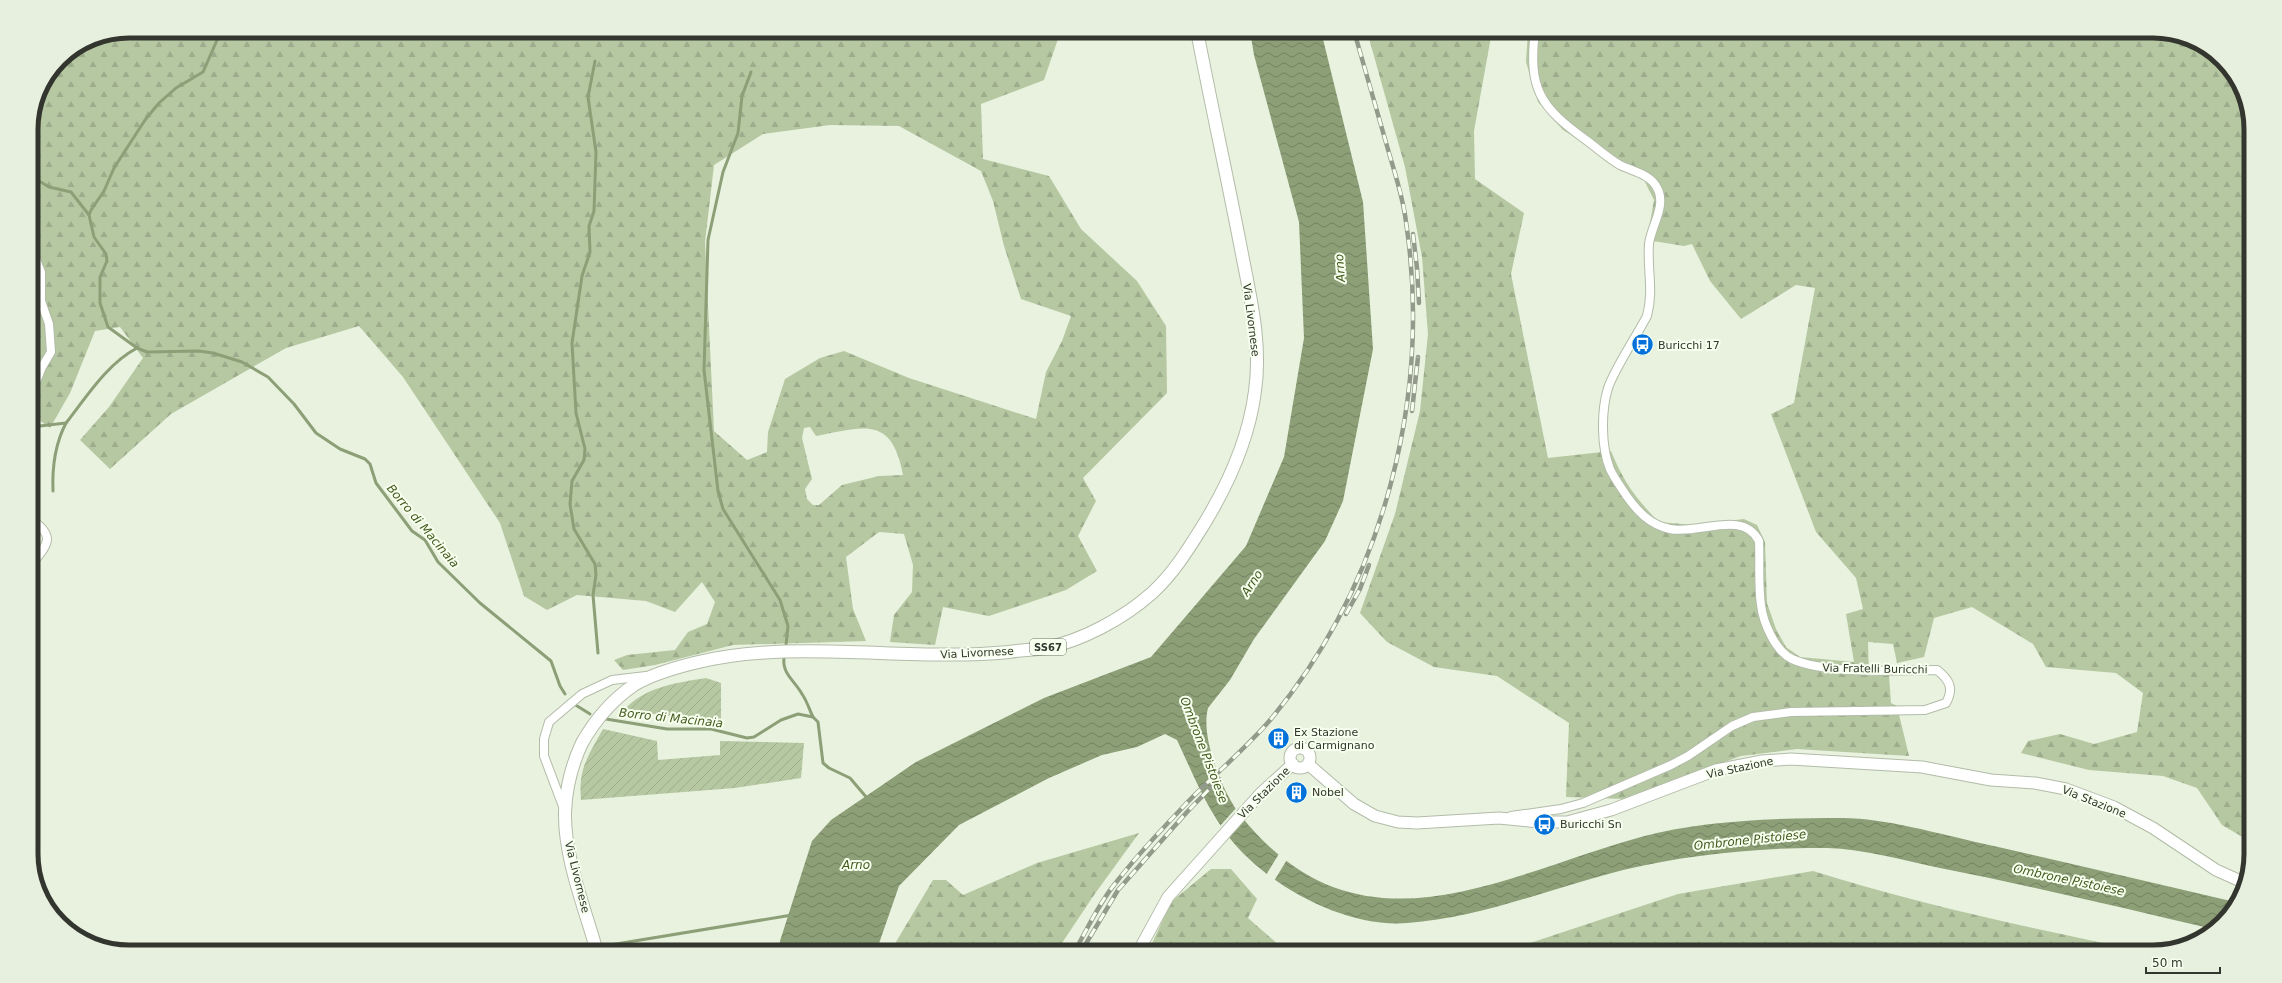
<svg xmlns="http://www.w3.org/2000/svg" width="2282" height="983" font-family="'DejaVu Sans',sans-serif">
<defs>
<pattern id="forest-firs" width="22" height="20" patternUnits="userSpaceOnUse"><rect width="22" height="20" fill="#b6c8a2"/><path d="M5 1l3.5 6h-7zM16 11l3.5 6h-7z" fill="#9dac8c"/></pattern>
<pattern id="garden-furrows" width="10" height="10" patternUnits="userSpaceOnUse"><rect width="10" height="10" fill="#b6c8a2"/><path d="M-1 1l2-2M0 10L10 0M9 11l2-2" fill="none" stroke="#9dac8c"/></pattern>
<pattern id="water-waves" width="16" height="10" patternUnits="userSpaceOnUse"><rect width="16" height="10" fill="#8c9f77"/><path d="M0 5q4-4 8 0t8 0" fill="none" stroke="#738262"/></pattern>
</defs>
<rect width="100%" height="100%" fill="#e8f2de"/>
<g fill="url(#forest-firs)" fill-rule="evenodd">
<path d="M129,31h1013l-23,4 -59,-2 -16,47 -63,24 2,55 66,17 32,53 56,52 29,45 1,67 -84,85 13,23 -18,35 19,35 -31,19 -77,26 -46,-9 -8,38 -45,-3 4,-27 18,-23 1,-27 -9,-31 -25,-2 -33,25 7,52 13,32 -133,4 -78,20 -32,5 -9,-10 13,-5 48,-5 13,-18 19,-8 8,-22 -13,-20 -27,30 -29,-11 -69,-6 -30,15 -23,-14 -24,-73 -97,-146 -44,-51 -73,22 -115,66 -61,55 -30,-29 29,-33 34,-49 -23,-31 -25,4 -25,62 -20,35 -19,-14v-291l8,-32 21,-32 32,-21zM830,125l69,1 82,45 12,30 11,45 17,53 50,17 -9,25 -16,31 -10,47 -127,-41 -65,-27 -24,7 -35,21 -17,53 -1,20 -20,8 -33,-29 -9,-189 9,-77 49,-31zM810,427l6,9c48,-9 76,-21 87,39l-24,1 -37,9 -23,20h-6l-6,-6 -2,-10 7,-10 -10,-41 2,-10z"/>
<path d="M1367,31h125l-18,100 1,48 49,34 -13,61 37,184 63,-7c12,30 25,48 48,71l36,3 49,-6 13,6 8,17 2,61 9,26 10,18 14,10 54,5 -8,-48 17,-5 -7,-31 -40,-46 -45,-118 23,-11 21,-115 -19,-3 -55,34 -31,-38 -18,-37 -8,2 -37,-6 7,-40 -10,-20 -81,-50 -25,-28 -12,-40 2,-31h625l37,7 44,36 17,49v719l-29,-17 -25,-37 -34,-12 -74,-6 -68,-17 7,-12 32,-7 34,10 43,-12 6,-39 -27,-20 -70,-6 -13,-23 -61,-37 -38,11 -10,39 -27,6 -4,-19 -25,-2 1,34 20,-1 2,28 6,3 12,50 -112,-7 -56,7 -118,43 -57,-2 3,-74 -72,-47 -63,-9 -47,-25 -27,-29 35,-99 25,-103 8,-77 -6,-77 -17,-90z"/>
<path d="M1139,833l-45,62 -38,57h-166l43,-72h13l17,15 74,-32z"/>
<path d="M1211,869h20l26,30 -9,19 31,27 12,7h-143l23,-50z"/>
<path d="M1813,871c109,34 221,58 333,81h-643l175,-58z"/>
</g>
<g fill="url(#garden-furrows)">
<path d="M706,678l15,5v38l-98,-10c21,-24 52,-28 83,-33z"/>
<path d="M603,729l54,12 1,19 62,-5v-14l84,2 -3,35 -66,10 -154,12c-3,-31 7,-44 22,-71z"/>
</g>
<path fill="url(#water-waves)" d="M1250,31h71l42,171 10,147 -30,152 -18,40 -71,98 -24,41 -22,28c-8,29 15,86 33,108 118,147 256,61 400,21 61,-17 139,-19 202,-19 41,0 97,16 137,25 85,19 170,39 255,59l-22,27c-91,-21 -182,-43 -273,-61 -37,-8 -76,-19 -113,-20 -64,-1 -142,7 -204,22 -72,18 -142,48 -216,53 -63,5 -141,-38 -179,-87 -22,-29 -36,-64 -51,-96l-12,-6 -28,13 -35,8 -53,23 -90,47 -60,61 -23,66h-97l1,-11 32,-100 19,-21 85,-58 128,-64 107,-41 95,-111 38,-89 20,-119 -5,-116 -45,-167z"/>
<g fill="#e8f2de">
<path d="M1237,807l9,12 -18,20 -9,-12z"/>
<path d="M1280,852l8,6 -14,23 -8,-6z"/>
</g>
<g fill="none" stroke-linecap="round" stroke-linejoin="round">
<g stroke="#8c9f77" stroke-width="3">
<path d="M595,61l-7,36 8,55 -2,59 -5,15 1,26 -8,24 -10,67 4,70 9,36 -1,11 -12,21 -2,23 4,25 21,35 1,11 -3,20 5,58"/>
<path d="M751,72l-9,24 -4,37 -15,39 -15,68 -4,130 14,121 5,18 57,91 8,26 -2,19"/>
<path d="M31,176l18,11 22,5 18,23 5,22 12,17 1,7 -7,16v26l8,24 29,21 10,4 52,-1 14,2 29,9 26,15 26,27 22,29 24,16 25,10 5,5 6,19 36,48 13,9 13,22 42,41 71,58 9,25 5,8"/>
<path d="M89,215l2,-5 13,-19 10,-23 31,-48 14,-17 17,-15 27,-16 18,-41"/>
<path d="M31,427l35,-4c21,-27 41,-59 71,-75"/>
<path d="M53,491c-1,-24 2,-47 13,-68"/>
<path d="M784,658c-2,16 11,23 18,36 5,7 7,15 11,23"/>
<path d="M574,704l16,10"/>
<path d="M606,719l61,10h44l36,9 7,-1 27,-17 17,-6 15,3 5,5 5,41 6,5 21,10 17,20"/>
<path d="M598,947l194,-32"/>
<path d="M566,952l26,-4"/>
</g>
<defs>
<g id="street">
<path d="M31,248l10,24v29l8,23 2,28 -9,15 -11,27"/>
<path d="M31,519c26,18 16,26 0,46"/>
<path d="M564,809l-20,-53v-17l5,-17 33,-28 30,-14 34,-4"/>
<path d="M1511,816l50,-7 22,-6 88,-38 17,-9 44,-30 21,-9 38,-5 134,-2 21,-7c8,-14 4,-23 -9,-33 -39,0 -110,5 -145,-11 -17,-8 -29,-37 -31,-54 -3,-21 -1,-43 -2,-64 -16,-32 -60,-6 -89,-12 -20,-4 -33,-18 -44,-34 -5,-8 -12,-17 -16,-26 -9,-22 -9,-58 -2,-81 7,-20 28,-51 39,-72 7,-26 0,-46 2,-72 2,-18 19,-40 7,-58 -7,-12 -24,-15 -36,-21 -12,-7 -23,-17 -34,-25 -46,-33 -58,-51 -51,-109"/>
</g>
<g id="secondary">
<circle cx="1300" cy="758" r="10"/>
<path d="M1308,764l46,40 21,12 23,6 19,1 82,-5 39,4h29l44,-12 105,-40 46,-9 29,-2 131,8 69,13 44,3 31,6 48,18 39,21 63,42 29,13"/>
<path d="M1138,952l30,-55 93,-104 32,-29"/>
</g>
<path id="primary" d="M597,952c-12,-44 -33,-94 -32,-140 1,-23 7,-48 17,-69 13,-23 30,-43 52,-58 18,-11 40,-17 60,-22 99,-25 213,-1 315,-11 12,-2 24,-2 36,-4 37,-7 79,-30 107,-55 22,-20 37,-45 52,-69 25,-41 45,-85 51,-133 7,-48 -5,-95 -14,-142 -14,-73 -30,-145 -44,-218"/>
</defs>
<use href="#street" stroke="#b2bca8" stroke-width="10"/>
<use href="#secondary" stroke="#b2bca8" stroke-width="13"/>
<use href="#primary" stroke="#b2bca8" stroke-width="14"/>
<use href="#street" stroke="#fff" stroke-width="8"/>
<use href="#secondary" stroke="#fff" stroke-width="11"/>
<use href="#primary" stroke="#fff" stroke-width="12"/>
<defs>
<g id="rail">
<path d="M1413,234l4,34 2,35"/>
<path d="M1412,411l6,-54"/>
<path d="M1346,614l14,-25 9,-24"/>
<path d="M1074,952c13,-22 24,-47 40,-67 21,-27 45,-53 69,-78 28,-30 61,-56 88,-88 113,-136 161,-324 135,-497 -3,-26 -12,-51 -19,-76 -11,-38 -22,-77 -33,-115"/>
<path d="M1081,952l37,-62 69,-78 32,-33"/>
</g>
</defs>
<use href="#rail" stroke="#93998b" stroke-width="4.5"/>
<use href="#rail" stroke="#f7ffee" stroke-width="3" stroke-dasharray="9" stroke-linecap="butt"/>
</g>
<defs>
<symbol id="bus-disc" viewBox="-11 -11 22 22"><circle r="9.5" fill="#0272da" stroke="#f7ffee"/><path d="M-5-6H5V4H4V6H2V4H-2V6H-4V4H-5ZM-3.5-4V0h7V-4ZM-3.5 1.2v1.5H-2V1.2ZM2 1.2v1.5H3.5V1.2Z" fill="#fff"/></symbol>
<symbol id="building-disc" viewBox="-11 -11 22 22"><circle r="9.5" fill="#0272da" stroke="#f7ffee"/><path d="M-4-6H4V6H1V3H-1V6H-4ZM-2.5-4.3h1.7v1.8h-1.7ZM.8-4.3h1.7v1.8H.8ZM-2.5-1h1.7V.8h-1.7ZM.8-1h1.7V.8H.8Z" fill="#fff"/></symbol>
</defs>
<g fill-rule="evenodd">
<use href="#bus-disc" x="1630" y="332" width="25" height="25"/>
<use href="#building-disc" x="1266" y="726" width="25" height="25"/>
<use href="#building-disc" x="1284" y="780" width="25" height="25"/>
<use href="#bus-disc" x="1532" y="812" width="25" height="25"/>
</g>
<g text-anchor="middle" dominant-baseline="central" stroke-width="4" stroke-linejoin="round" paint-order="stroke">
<rect fill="#f7ffee" stroke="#6e7268" stroke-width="1" x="1030" y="639" width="36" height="16" rx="3"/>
<g font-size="10" font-weight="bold" fill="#33362e">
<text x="1048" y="647">SS67</text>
</g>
<g font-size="11" fill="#33362e" stroke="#f7ffee">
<text transform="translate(1251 320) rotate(83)">Via Livornese</text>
<text transform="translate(977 653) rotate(-3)">Via Livornese</text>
<text transform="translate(1875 669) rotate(1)">Via Fratelli Buricchi</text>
<text transform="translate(1740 768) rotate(-12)">Via Stazione</text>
<text transform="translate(1264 793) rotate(-45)">Via Stazione</text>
<text transform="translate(2094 802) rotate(22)">Via Stazione</text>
<text transform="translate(577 877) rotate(76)">Via Livornese</text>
</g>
<g font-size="11" fill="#33362e" stroke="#f7ffee" text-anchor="start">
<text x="1658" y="345">Buricchi 17</text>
<text x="1294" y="732">Ex Stazione<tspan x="1294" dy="13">di Carmignano</tspan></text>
<text x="1312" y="792">Nobel</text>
<text x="1560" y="824">Buricchi Sn</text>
</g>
<g font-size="12" font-style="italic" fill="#445c20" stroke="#f7ffee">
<text transform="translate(1340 268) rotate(-94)">Arno</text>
<text transform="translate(423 526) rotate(50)">Borro di Macinaia</text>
<text transform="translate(1252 583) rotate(-56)">Arno</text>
<text transform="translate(671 718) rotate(6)">Borro di Macinaia</text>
<text transform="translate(1204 750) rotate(69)">Ombrone Pistoiese</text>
<text transform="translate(1750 840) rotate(-6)">Ombrone Pistoiese</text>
<text x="856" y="865">Arno</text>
<text transform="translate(2069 880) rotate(12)">Ombrone Pistoiese</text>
</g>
</g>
<path d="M0 0H2282V983H0ZM129 38H2153A91 91 0 0 1 2244 129V854A91 91 0 0 1 2153 945H129A91 91 0 0 1 38 854V129A91 91 0 0 1 129 38Z" fill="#e7efdf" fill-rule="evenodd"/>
<path fill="none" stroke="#33362e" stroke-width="5" d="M129 38H2153A91 91 0 0 1 2244 129V854A91 91 0 0 1 2153 945H129A91 91 0 0 1 38 854V129A91 91 0 0 1 129 38Z"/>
<path d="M2146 967v6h74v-6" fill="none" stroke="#33362e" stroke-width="2"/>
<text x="2152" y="967" font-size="12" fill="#33362e" stroke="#f7ffee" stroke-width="3" paint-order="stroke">50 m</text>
</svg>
